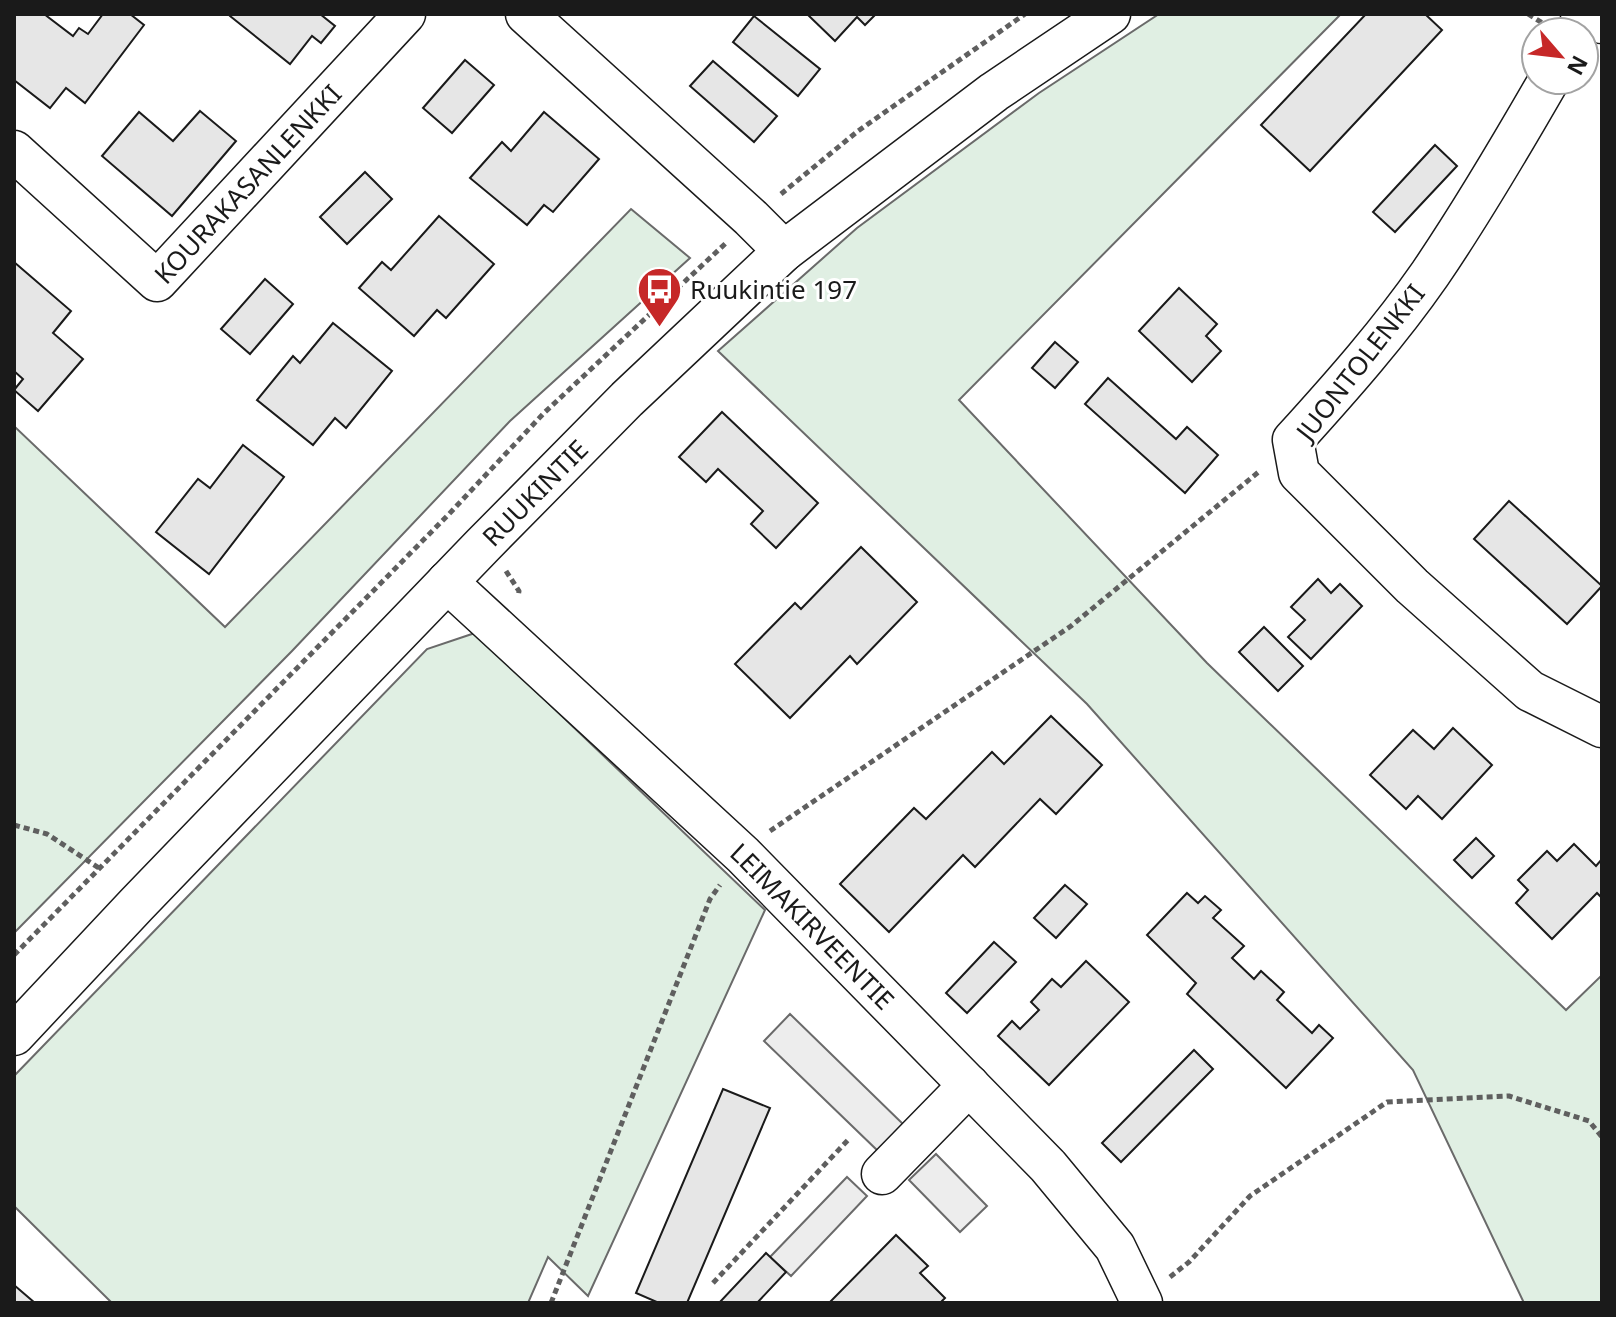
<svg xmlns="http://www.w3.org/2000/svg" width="1616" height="1317" font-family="'Noto Sans',sans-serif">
<rect width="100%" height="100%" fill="#fff"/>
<g fill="#e0efe3" stroke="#6a6a6a" stroke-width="2">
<path d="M1159,14h182l-382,386 248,263 359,347 36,-35v328h-78l-111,-233 -326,-366 -369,-353 139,-123 182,-135z"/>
<path d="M631,209l59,49 -180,163 -218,230 -278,282v-507l211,201z"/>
<path d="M475,633l290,277 -177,386 -40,-39 -20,46h-416l-98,-97v-130l413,-427z"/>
</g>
<g fill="#ededed" stroke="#6a6a6a" stroke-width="2">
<path d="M790,1014l115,112 -26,26 -115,-111z"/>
<path d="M936,1154l51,52 -27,26 -51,-52z"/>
<path d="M847,1177l20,19 -76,80 -21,-19z"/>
</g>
<g fill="#e6e6e6" stroke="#1a1a1a" stroke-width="2">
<path d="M14,14h30l29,22 6,-8 9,6 15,-20h27l14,11 -59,78 -19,-15 -16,20 -36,-28z"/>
<path d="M231,14h89l15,12 -14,17 -9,-7 -22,28 -60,-48z"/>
<path d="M807,14h69l-11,11 -8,-8 -22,24z"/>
<path d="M1366,14h59l17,16 -132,141 -49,-46z"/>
<path d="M754,16l66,53 -22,27 -65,-54z"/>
<path d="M465,60l29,25 -42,48 -29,-25z"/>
<path d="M713,61l64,55 -23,26 -64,-56z"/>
<path d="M200,111l36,30 -64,75 -70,-60 37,-44 34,29z"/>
<path d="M544,112l55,47 -46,53 -9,-7 -17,20 -57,-47 32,-36 9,9z"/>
<path d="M1435,145l22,21 -62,66 -22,-20z"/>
<path d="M365,172l27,27 -45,45 -27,-27z"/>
<path d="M439,216l55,48 -48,54 -9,-8 -23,26 -55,-48 23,-26 9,8z"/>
<path d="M14,262l57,49 -18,22 30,26 -45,52 -24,-21 9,-11 -9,-8z"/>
<path d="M265,279l28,25 -43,50 -29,-25z"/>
<path d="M1179,288l38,36 -11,12 15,15 -29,31 -53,-51z"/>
<path d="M333,323l59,48 -46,57 -11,-10 -22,27 -56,-45 36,-44 7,7z"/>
<path d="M1055,342l23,20 -23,26 -23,-20z"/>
<path d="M1108,378l68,61 11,-12 31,28 -33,38 -100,-89z"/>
<path d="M722,412l96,91 -42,45 -25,-24 12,-13 -45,-42 -12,13 -27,-25z"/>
<path d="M243,445l41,32 -75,97 -53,-42 42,-53 12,9z"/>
<path d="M1509,501l93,85 -35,38 -93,-85z"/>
<path d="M861,547l56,55 -60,62 -7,-8 -60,62 -55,-54 60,-61 6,6z"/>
<path d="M1318,579l13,14 9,-9 22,22 -51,53 -23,-22 17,-17 -14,-13z"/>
<path d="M1264,627l39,39 -25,25 -39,-39z"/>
<path d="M1051,716l51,49 -46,49 -16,-15 -65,68 -12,-12 -74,77 -49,-48 74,-76 12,11 66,-67 12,12z"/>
<path d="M1453,728l39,37 -50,54 -24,-23 -12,13 -36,-34 43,-45 21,19z"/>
<path d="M1476,838l18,18 -22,22 -18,-18z"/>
<path d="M1574,844l22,22 6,-7v39l-5,-5 -45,46 -36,-36 12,-13 -10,-10 29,-29 10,10z"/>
<path d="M1065,885l22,19 -31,34 -22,-20z"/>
<path d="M1187,893l11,10 7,-7 16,14 -8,8 31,28 -12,12 22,21 7,-8 23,21 -7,8 35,33 7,-8 14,13 -47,50 -99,-94 9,-11 -49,-48z"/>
<path d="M994,942l22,20 -49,51 -21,-20z"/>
<path d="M1086,961l43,41 -80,83 -51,-49 14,-15 8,8 19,-19 -8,-8 21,-23 9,8z"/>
<path d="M1194,1050l19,19 -92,93 -19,-19z"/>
<path d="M723,1089l47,19 -83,195h-28l-23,-10z"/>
<path d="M896,1235l32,31 -8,7 25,25 -5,5h-111z"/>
<path d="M766,1253l20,19 -29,31h-38z"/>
<path d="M14,1285l21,18h-21z"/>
</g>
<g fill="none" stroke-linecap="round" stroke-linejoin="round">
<defs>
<g id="minor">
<path d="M526,14l225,204 33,33"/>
<path d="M1581,14l21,9"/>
<path d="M1549,80c-38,66 -76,131 -119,194 -41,59 -89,113 -137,166l6,33 113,113 118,105 72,36"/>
<path id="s1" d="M14,151l143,130 248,-267"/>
<path id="s2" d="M447,582l296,273 305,311 67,81 27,56"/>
<path id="s3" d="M14,1035l123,-131 345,-358 145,-147 157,-148 210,-159 116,-78"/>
<path d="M882,1174l87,-89"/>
</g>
</defs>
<use href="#minor" stroke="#1a1a1a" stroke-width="43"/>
<g stroke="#5f5f5f" stroke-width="5" stroke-dasharray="6 4" stroke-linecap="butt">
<path d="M1528,14l16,10"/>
<path d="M781,194l77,-63 167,-117"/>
<path d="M506,571l13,20 -1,6"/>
<path d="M14,825l33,9 52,34"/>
<path d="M770,831l301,-205 190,-156"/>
<path d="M14,955l435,-441 95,-101 182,-170"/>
<path d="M1170,1277l19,-15 61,-66 137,-94 122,-6 80,25 13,16"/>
<path d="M713,1283l135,-143"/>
<path d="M551,1303l159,-404 10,-14"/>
</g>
<use href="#minor" stroke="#fff" stroke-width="40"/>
</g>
<defs>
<symbol id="bus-pin" viewBox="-11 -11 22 30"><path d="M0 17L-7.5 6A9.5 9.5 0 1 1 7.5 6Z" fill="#c62828" stroke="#fff"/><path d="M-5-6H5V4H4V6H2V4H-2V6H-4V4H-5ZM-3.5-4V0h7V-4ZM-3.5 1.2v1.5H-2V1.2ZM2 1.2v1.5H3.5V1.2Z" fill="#fff"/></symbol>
</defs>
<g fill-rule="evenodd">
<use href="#bus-pin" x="634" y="264" width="51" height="69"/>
</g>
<g text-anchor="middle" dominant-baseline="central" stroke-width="6" stroke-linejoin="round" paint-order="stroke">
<g font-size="26" fill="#1a1a1a" stroke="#fff">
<text stroke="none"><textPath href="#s1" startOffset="326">KOURAKASANLENKKI</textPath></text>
<text transform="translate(1360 362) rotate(-52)">JUONTOLENKKI</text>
<text stroke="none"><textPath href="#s3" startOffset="752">RUUKINTIE</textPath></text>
<text stroke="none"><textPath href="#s2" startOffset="502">LEIMAKIRVEENTIE</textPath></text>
</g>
<g font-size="26" fill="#1a1a1a" stroke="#fff" text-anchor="start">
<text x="690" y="289">Ruukintie 197</text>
</g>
</g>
<rect width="1616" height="1317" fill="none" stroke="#1a1a1a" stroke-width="32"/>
<g transform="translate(1560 56) rotate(118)"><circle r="38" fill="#ffffff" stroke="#a3a3a3" stroke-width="2"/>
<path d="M0-6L14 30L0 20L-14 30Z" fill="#c62828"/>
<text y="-12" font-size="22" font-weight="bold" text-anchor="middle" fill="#1a1a1a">N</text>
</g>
</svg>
